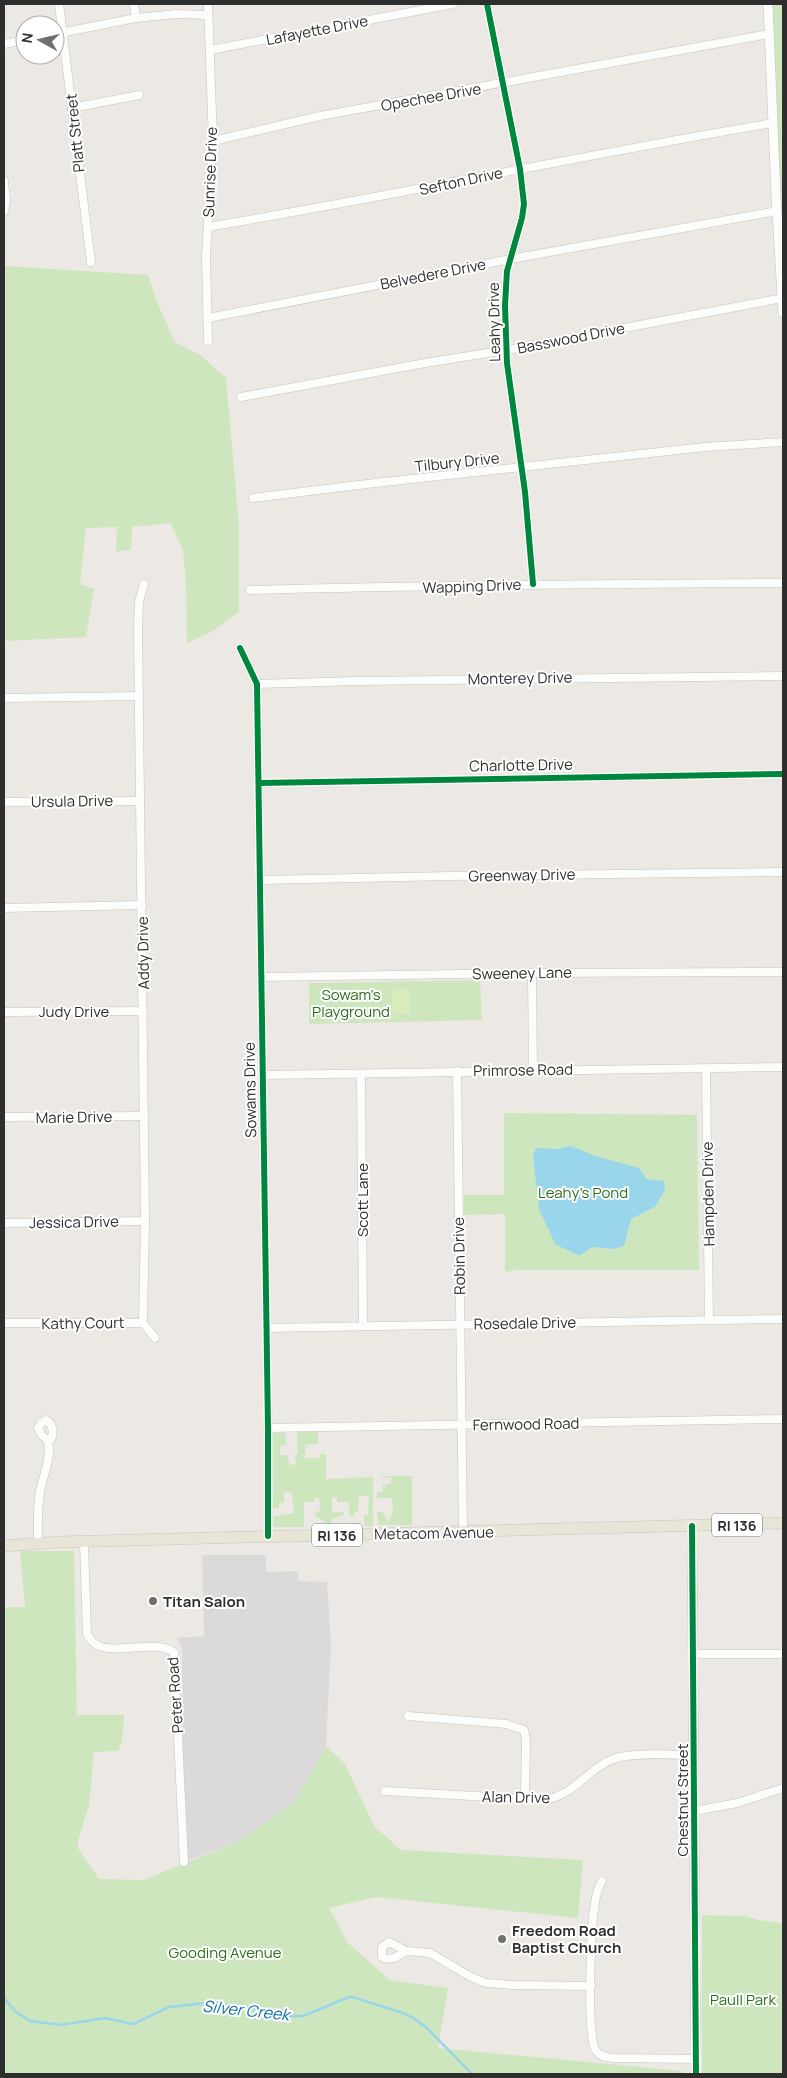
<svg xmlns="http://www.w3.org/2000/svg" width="787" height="2078" font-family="Manrope,sans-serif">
<rect width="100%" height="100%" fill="#ece8e4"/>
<path fill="#dcd9db" d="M202,1555h64v17l32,-1v10l29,1 4,61 -5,103 -31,55 -56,40 -55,21 -2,-213 -5,-11 27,-2z"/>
<g fill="#cee6be">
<path d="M771,4h12v274z"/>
<path d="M4,266l144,9 9,27 18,40 25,13 26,23 13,148v86l-28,20 -24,11 -1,-59 -3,-35 -13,-26 -38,4 -1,22 -15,3 1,-25 -31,1 -6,56 14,5 -8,48 -82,4z"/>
<path d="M480,980l2,40 -173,4v-41z"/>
<path d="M504,1113l193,2 2,155h-182l-12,2v-58l-41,1v-20h40z"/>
<path d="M306,1431l12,1v11l-13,2v13h14l1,-4h6v25l47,-2v49h-9v-11h4l1,-19h-10l-1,15 -4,1v4h-5v-14h-12v-5l-5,1v14h12v3l-12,4 -3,8h-4l-1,-6 -8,-5v-4l4,-1 -1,-13h-4l-1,4h-10v25h-30l-1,-10 21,-4 -2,-20 -8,-1v11h-5v5l-6,1 -2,-74 2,-2h12l1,12 -6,1v9h8l1,10 7,-1 -1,-10h3l-1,-21z"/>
<path d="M382,1476h30v49h-34l-1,-13h5l7,11 4,-13 -1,-12h-15v-6l6,-1v-7l3,2 1,-2h4v-7l-9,1z"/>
<path d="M20,1551h54l3,164h47l-2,25 -4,11 -24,1 -5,53 -11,36v7l21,31 45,1 95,-39 56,-40 31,-55 19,18 29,62 27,24 182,10 -5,58 -202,-21 -47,11 19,35 42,37 58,8 -10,60 244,23v3h-678v-467h21z"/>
<path d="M702,1915l44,1 12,4 25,3v151h-81z"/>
</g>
<path fill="#d9eabb" d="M409,988l1,26 -18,1v-26z"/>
<path fill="#99d6ec" d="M571,1146l24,10 44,12 7,11 18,2 1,9 -10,17 -24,12 -7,27 -11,3 -21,-2 -13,9 -24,-12 -16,-35 -6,-53 3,-8 21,1z"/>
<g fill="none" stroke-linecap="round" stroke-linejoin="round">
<path stroke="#99d6ec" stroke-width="2.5" d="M4,1998l11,13 15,10 31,4 44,-7 28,6 36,-17 38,-4 26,2 57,11h13l46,-19h3l51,16 10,5 13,9 46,47"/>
<defs>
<g id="minor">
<path d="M59,4l32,258"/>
<path d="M134,4l2,14"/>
<path d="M487,4l33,165 4,35 -2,14 -15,53 -2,34 2,58 18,129 8,92"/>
<path d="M55,34l81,-16 40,-4 32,1"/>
<path d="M4,44l21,-4"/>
<path d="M210,50l243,-46"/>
<path d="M72,108l67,-13"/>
<path d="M213,141l107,-25 449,-82"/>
<path d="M4,181l2,19 -2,11"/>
<path d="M208,227c189,-32 376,-72 565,-104"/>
<path d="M208,318l303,-59 266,-48"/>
<path d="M208,341l-2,-85 7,-115 -5,-137"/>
<path d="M241,397l184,-34 82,-13 276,-52"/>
<path d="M253,498l122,-15 330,-36 78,-5"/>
<path d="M250,590c178,-5 355,-6 533,-7"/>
<path d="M240,648l17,36 11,744v108"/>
<path d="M257,684l99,-3 427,-5"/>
<path d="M4,698l135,-2"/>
<path d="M259,783l524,-9"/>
<path d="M4,802l136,-1"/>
<path d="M261,880l189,-4 333,-4"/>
<path d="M4,908l138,-3"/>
<path d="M532,973l1,97"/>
<path d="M262,977l270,-4 251,-1"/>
<path d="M4,1012l139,-1"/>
<path d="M706,1069l3,251"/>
<path d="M457,1071l6,461"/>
<path d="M361,1074l2,252"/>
<path d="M263,1075l520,-8"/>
<path d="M4,1117l140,-1"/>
<path d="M4,1223l141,-2"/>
<path d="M4,1323h139l12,15"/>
<path d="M143,1323l2,-102 -7,-592 1,-27 5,-18"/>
<path d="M267,1328l516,-9"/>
<path d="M46,1420c7,4 8,12 5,19l-3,2 -7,-7 -3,-6 3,-5z"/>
<path d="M268,1428l515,-9"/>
<path d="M84,1542l3,92c3,4 5,9 10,11 20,10 57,-6 77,7l10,210"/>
<path d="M38,1543c0,-17 -1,-34 2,-52 3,-16 12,-33 8,-50"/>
<path d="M693,1654h90"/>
<path d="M408,1716l98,8 18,6 2,10 -1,59"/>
<path d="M385,1791l158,9c32,-4 45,-33 73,-42 19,-6 57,-3 78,-3"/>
<path d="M694,1811l43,-8 46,-15"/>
<path d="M602,1881c-4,7 -6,14 -7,22 -4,21 -9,134 1,148 4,6 11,6 17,7l83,1"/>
<path d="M389,1942l2,1 15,8c-8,5 -15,11 -24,6v-10z"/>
<path d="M406,1951l24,2 41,24 15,6 26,2 79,1"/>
</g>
<g id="tertiary">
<path d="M768,4l8,192 7,117"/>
<path d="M692,1526l4,548"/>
</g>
<path id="primary" d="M4,1546l55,-4 724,-19"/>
</defs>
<use href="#minor" stroke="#c5c4c5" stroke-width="9"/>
<use href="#tertiary" stroke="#c5c4c5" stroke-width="10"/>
<use href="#primary" stroke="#c6c5c4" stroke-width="12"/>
<use href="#minor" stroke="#fcfcfb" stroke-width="8"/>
<use href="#tertiary" stroke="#fcfcfb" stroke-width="9"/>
<use href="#primary" stroke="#e8e4d6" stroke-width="11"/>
<defs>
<g id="cycleway">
<path d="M487,4l33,165 4,35 -2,14 -15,53 -2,34 2,58 18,129 8,92"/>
<path d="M240,648l17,36 11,744v108"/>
<path d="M259,783l524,-9"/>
<path d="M692,1526l4,548"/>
</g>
</defs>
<use href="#cycleway" stroke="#fff" stroke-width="9"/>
<use href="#cycleway" stroke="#00873e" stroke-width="6"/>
</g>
<g fill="#706f6e" stroke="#fff" stroke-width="2">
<circle cx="153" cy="1601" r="5"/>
<circle cx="502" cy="1939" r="5"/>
</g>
<g text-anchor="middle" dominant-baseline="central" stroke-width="4" stroke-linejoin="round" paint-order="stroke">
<g fill="#fff" stroke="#6d6d6d" stroke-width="1">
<rect x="712" y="1513.5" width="50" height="23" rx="4"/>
<rect x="312" y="1523.5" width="50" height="23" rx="4"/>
</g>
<g font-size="14" font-weight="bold" fill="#2e2e2e">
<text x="737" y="1525">RI 136</text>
<text x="337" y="1535">RI 136</text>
</g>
<g font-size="15" fill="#2e2e2e" stroke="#fff">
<text transform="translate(317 30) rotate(-11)">Lafayette Drive</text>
<text transform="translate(431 97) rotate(-10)">Opechee Drive</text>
<text transform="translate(75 133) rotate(-96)">Platt Street</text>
<text transform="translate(210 172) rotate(-88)">Sunrise Drive</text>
<text transform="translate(461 181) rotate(-12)">Sefton Drive</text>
<text transform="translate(433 274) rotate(-11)">Belvedere Drive</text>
<text transform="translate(494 322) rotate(-91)">Leahy Drive</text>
<text transform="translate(571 338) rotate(-11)">Basswood Drive</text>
<text transform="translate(457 462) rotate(-6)">Tilbury Drive</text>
<text transform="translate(472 586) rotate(-2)">Wapping Drive</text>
<text transform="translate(520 678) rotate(-1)">Monterey Drive</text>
<text transform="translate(521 765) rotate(-1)">Charlotte Drive</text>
<text transform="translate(72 801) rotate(-1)">Ursula Drive</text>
<text transform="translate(522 875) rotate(-1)">Greenway Drive</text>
<text transform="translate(143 953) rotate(-91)">Addy Drive</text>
<text transform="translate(522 973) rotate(-1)">Sweeney Lane</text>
<text x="74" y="1011">Judy Drive</text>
<text transform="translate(523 1070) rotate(-1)">Primrose Road</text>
<text transform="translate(250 1090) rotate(-91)">Sowams Drive</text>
<text transform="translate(74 1117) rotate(-1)">Marie Drive</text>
<text transform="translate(708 1194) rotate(-91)">Hampden Drive</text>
<text transform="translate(362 1200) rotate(-90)">Scott Lane</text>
<text transform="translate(74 1222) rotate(-1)">Jessica Drive</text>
<text transform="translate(459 1256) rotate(-91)">Robin Drive</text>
<text transform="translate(83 1323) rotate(-1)">Kathy Court</text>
<text transform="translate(525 1323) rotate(-1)">Rosedale Drive</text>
<text transform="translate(526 1424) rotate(-1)">Fernwood Road</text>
<text transform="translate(434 1533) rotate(-1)">Metacom Avenue</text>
<text transform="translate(175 1695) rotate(-94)">Peter Road</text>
<text transform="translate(516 1797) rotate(1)">Alan Drive</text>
<text transform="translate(682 1800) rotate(-90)">Chestnut Street</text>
</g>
<g font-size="15" fill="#2c6e1b" stroke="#fff">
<text x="351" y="994">Sowam's<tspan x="351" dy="17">Playground</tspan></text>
<text x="583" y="1192">Leahy's Pond</text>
<text x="225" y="1952">Gooding Avenue</text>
<text x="743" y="1999">Paull Park</text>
</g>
<g font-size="15" font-weight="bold" fill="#2e2e2e" stroke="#fff" text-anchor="start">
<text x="163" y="1601">Titan Salon</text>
<text x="512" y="1930">Freedom Road<tspan x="512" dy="17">Baptist Church</tspan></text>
</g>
<g font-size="16" font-style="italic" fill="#0d6fa3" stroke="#fff">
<text transform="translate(246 2010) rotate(6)">Silver Creek</text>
</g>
</g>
<rect width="787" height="2078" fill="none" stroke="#2e2e2e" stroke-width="10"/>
<g transform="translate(40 40) rotate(278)"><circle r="24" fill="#ffffff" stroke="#ababab"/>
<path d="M0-4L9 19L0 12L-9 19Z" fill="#706f6e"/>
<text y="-8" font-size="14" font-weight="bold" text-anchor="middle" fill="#2e2e2e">N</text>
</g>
</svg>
